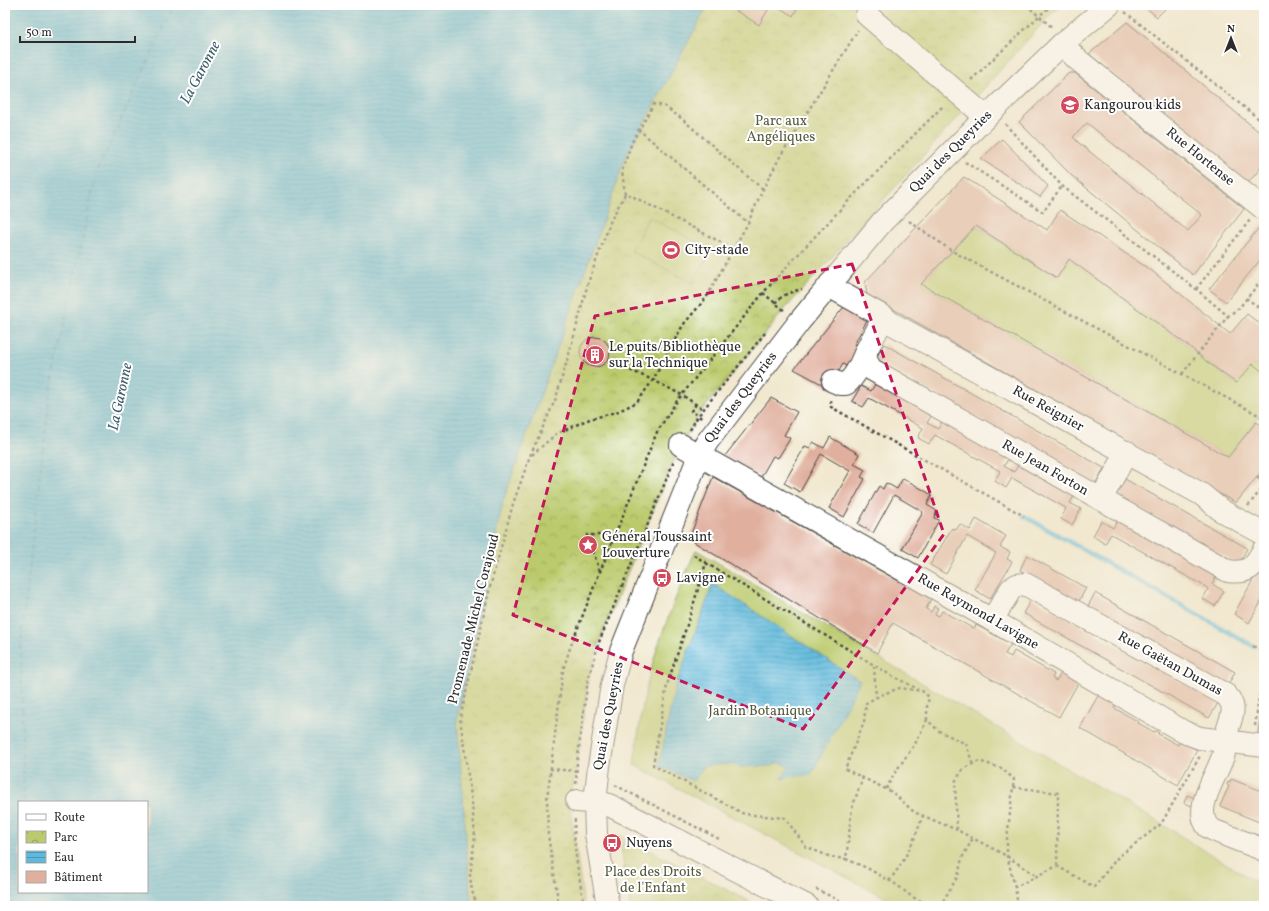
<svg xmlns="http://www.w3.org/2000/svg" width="1269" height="911" font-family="Vollkorn,serif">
<defs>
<pattern id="park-crowns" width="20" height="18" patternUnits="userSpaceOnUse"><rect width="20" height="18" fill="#bbca6c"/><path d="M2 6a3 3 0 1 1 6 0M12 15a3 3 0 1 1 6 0" fill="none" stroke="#98a459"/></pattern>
<pattern id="water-rules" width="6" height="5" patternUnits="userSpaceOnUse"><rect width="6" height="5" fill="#5eb9dc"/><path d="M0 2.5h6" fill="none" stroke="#4e97b3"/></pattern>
</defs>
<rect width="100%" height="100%" fill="#fff"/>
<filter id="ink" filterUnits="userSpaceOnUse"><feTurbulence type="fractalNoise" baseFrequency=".025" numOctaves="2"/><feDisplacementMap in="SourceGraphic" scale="8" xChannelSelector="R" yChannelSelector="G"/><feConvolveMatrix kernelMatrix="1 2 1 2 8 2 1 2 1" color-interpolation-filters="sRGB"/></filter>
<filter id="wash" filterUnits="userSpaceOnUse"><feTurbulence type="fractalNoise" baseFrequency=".012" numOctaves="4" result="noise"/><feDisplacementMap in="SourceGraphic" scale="16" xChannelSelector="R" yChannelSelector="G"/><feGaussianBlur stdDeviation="0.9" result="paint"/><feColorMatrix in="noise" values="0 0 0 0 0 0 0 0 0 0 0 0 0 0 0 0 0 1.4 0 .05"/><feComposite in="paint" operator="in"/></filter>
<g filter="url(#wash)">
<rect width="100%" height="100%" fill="#f1e8cf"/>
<g fill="url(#park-crowns)" stroke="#737a4c">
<path d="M708,5h355l-12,9 -267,296 -86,106 -17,29 -18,41 -64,156 -11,38 -12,91 -7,30 15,105h-113l-14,-187 46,-218 123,-345z"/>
<path d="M619,835l130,66 -3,5h-116z"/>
</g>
<g fill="#bbca6c" stroke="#737a4c">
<path d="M649,217l62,33 -18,33 -62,-32z"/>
<path d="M976,226l81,52 12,-19 121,88 17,15 28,21 18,-19 11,9v38l-36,46 -307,-173z"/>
<path d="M696,550l472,278 96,59v19h-363l-267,-141c3,-20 5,-40 9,-60 9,-52 32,-107 53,-155z"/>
</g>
<g fill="url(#water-rules)" stroke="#447284" fill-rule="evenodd">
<path d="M5,5h703l-82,151 -123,345 -46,218 14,187h-466zM19,802h128v90h-128z"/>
<path d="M713,584l147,97 -49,94 -17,1 -13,3 8,-12 -10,-5 -7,4 -34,1 -5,-3 -29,2 -11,15 -34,-15 16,-79z"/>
</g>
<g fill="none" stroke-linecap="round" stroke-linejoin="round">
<path stroke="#5eb9dc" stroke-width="4.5" d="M1024,516l229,130"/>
<g stroke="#3d5d69" stroke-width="1" stroke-dasharray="5 4" stroke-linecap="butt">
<path d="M24,802l-3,-161 28,-244 47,-223 78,-169"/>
<path d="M34,892l2,14"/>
</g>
</g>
<g id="blocks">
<g fill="#e0af9d" fill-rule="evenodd">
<path d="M727,5h44l-12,20z"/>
<path d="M775,5h24l-6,11z"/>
<path d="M1146,5h14l5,4 -8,8 -12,-10z"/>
<path d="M1127,22l137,114v28l-16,19 -159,-129z"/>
<path d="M1069,73h6l169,136 -51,66 -121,-99 -53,-54zM1087,123l115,92 -14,16 -109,-88 -6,-6z"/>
<path d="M1002,139l46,47 -8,11 -59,-38z"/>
<path d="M964,177l83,53 13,-20 92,61 78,63 17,-20 17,13v46l-11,-9 -17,19 -29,-21 -17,-15 -121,-88 -12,19 -81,-52 -55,58 307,173 28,-35 8,4v42l-28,35 -369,-209 -2,-12z"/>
<path d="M1262,224l2,1v30l-38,47 -17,-13z"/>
<path d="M845,307l22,13 -13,25 5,2 -11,20 -5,-3 -14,24 -35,-19 49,-61z"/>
<circle cx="595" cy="352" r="15"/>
<path d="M884,344l220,124 -9,16 -220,-124z"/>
<path d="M877,381l56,32 -6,10 11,6 5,-10 67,37 -6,10 10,6 6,-10 56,31 -6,10 11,6 -9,16 -11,-6 5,-11 -54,-30 -6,10 -11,-7 5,-10 -65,-36 -6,9 -11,-6 5,-10 -54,-30 -6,9 -11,-6 9,-15 10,5z"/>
<path d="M771,398l26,14 -13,23 6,3 -2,4 -10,16 -5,-2 -12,21 -37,-20z"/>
<path d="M830,437l29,17 -5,10 11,6 -4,7 4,2 -21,38 -15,-9 21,-37 -29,-17 -21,38 -16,-9 21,-37 5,2 3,-6 11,6z"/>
<path d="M713,477l218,122 -5,10 5,3 3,-6 4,2 -3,6 4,2 3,-5 32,18 2,-4 35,19 -6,10 6,3 3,-6 40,23 -2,4 4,3 5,-8 17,10 -19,34 -166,-94 -16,30 -188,-114z"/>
<path d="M903,478l29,17 -5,10 10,6 -3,7 5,2 -21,38 -16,-9 21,-37 -29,-17 -21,38 -15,-9 21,-38 4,3 3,-6 11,6z"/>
<path d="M1125,479l122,69 -8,16 -123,-69z"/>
<path d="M1119,518l99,55 -6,11 12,7 -9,15 -12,-7 5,-10 -2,-2 -95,-53 -6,10 -12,-8 8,-15 12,7z"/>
<path d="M976,519l30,17 -6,11 10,5 -3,7 5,3 -22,37 -15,-9 21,-37 -29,-17 -21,38 -16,-9 22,-37 4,2 4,-6 10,6z"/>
<path d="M1027,555l59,33 -8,15 -58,-33z"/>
<path d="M1264,560v37l-15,26 -15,-9z"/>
<path d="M1095,593l140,79 -8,15 -140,-79z"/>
<path d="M1032,598l186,105 -9,15 -186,-105z"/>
<path d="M1099,694l17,10 -2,4 25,14 -1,1 16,9 1,-1 4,2 -1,1 20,11 2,-4 17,9 -19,35 -98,-57z"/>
<path d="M1263,695h1v38l-6,-1z"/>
<path d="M1231,779l33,13v32l-44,-18 9,-20 -2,-1 1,-3 2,1z"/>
<path d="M1187,795l8,3 -3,8 -8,-3z"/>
</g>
</g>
</g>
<g filter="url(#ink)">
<use href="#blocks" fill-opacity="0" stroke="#494744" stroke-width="1"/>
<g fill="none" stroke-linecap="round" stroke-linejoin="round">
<defs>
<g id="minor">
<path d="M867,15l119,102"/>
<path d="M1062,44l16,16 186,149"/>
<path d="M830,284l6,6 48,27 7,6 310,171 21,17 42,23"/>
<path d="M884,317l-18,34v9l5,9 357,202c21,3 26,-4 36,-22"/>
<path d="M833,381l7,3h6c10,-8 15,-21 20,-33"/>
<path d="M681,445l311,175 192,112 16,6 64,8"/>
<path d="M1101,499l26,-47"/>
<path d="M992,620l19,-31 6,-4 8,-1 201,111c12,13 5,21 1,37 -2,6 -2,14 -3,21 -5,20 -32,55 -16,74 4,4 47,19 56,23"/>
<path d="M577,801l26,2 8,3 196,100"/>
</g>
<path id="major" d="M608,906l-12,-72 -1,-32 4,-36 13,-81 9,-34 78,-195 8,-14 92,-120 83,-100 104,-105 76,-73 47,-39"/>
</defs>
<use href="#minor" stroke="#494744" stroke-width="24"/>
<use href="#major" stroke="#494744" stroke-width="24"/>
<g stroke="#494744" stroke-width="2.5" stroke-dasharray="3 3" stroke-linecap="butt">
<path d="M1026,5l27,23"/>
<path d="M1125,12l139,111"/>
<path d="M971,80l68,-64 13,-11"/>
<path d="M1005,124l57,62 134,103 32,27 11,-8 25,-31"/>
<path d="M638,129l110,94"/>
<path d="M965,162l78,50 19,-26"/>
<path d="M625,194l-3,-23 10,-29 22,-38 10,2 17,12 66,58 16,13"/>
<path d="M909,221l43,30 312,167"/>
<path d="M1196,289l54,-69"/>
<path d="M763,293l22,18"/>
<path d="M1246,298l18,13"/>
<path d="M775,303c8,-9 16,-11 27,-14"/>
<path d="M608,361l45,19 29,15 21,14"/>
<path d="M1182,374l46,-58"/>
<path d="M831,400v7l193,109"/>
<path d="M696,404l-5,7 12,8"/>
<path d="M690,430l8,-14 67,-83"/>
<path d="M532,455l24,-21 31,-14 32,-9 18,-9 16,-22 30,-55 23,-27 42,-75 15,-34 18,-34 77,-125"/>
<path d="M1257,477l7,6"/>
<path d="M1248,506l16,-20"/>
<path d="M694,555l12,8 -18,59 -21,63 -14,80 91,49 41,4 21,29 25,10 15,2"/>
<path d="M706,563l186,113 26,13"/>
<path d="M600,571l-13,-36h28"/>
<path d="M1253,646l11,6"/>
<path d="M874,666l2,31"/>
<path d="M927,720v-13l2,-10 -7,-6 -22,-3 -17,6 -17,9 -2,19 -19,47 47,23 22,20 43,18"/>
<path d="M1255,726l9,-63"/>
<path d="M550,769l27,2"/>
<path d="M863,777l-11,31 -6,51 21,9 30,17 15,12 21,9"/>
<path d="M576,784l1,-21 11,-83 11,-38 75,-181"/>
<path d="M615,785l106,55"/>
<path d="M1013,787l1,-8 -13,-11 -22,-7 -16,8 -8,13 2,48 48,25 32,21"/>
<path d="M886,789l10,-18 19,-27 12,-24 12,11 27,13 7,21"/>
<path d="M575,819c-3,29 5,59 9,87"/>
<path d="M889,881c17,-21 25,-41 34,-65"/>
<path d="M1015,887l-8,-31v-17l6,-52 45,6 -1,73"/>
<path d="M816,889l34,17"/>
<path d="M477,906l-5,-15 -2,-15 5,-40 -3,-33 -12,-84 30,-132 23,-83 17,-48 26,-58 15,-51 17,-64 23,-63 14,-26 5,1 104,54"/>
<path d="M559,906l-11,-71 -1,-36 16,-129 7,-22 27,-69 60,-147 20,-31 86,-108 29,-32 61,-65 91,-91"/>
<path d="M940,906l18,-30 4,-18 11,-20"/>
<path d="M1018,906l-3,-19 42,-21 37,21 24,-30 43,-33 39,-68"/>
</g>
<use href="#minor" stroke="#fff" stroke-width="22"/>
<use href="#major" stroke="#fff" stroke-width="22"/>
</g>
</g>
<path d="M0 0H1269V911H0ZM852,264l92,270 -141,195 -290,-114 82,-299z" fill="#f1e8cf" fill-opacity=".55" fill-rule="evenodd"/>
<path fill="none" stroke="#c2185b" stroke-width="3" stroke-dasharray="8 5" stroke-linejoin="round" d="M852,264l92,270 -141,195 -290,-114 82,-299z"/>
<defs>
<symbol id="school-disc" viewBox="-11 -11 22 22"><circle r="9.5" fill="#d1495b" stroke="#fff"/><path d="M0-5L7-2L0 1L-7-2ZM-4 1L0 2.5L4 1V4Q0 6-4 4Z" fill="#fff"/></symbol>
<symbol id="stadium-disc" viewBox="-11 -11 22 22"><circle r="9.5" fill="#d1495b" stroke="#fff"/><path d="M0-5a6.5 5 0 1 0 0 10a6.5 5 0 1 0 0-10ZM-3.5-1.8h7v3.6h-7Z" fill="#fff"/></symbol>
<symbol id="building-disc" viewBox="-11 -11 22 22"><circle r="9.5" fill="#d1495b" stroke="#fff"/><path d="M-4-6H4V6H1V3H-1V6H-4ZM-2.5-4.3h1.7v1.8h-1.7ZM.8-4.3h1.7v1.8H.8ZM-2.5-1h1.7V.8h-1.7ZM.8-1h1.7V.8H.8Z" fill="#fff"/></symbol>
<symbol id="sight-disc" viewBox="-11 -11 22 22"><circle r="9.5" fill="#d1495b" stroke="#fff"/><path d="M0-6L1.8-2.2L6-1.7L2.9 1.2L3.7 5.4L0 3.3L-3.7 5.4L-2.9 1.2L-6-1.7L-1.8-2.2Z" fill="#fff"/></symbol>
<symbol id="bus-disc" viewBox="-11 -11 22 22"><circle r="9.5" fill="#d1495b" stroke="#fff"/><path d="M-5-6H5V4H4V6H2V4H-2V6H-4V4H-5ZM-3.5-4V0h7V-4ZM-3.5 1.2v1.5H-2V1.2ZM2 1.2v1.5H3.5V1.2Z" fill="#fff"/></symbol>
</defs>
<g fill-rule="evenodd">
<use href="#school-disc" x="1059" y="94" width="22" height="22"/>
<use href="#stadium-disc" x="660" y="239" width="22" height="22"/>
<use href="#building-disc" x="584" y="344" width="22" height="22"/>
<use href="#sight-disc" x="577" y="534" width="22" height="22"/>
<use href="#bus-disc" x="651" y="567" width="22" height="22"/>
<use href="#bus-disc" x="601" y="832" width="22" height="22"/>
</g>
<g text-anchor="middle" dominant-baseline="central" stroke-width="4" stroke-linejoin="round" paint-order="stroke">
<g font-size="14" fill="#2b2b2b" stroke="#fff" text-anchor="start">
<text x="1084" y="105">Kangourou kids</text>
<text x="685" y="250">City-stade</text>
<text x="609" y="347">Le puits/Bibliothèque<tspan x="609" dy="16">sur la Technique</tspan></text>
<text x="602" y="537">Général Toussaint<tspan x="602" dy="16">Louverture</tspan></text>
<text x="676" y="578">Lavigne</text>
<text x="626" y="843">Nuyens</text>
</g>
<g font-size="14" fill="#565b3e" stroke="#fff">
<text x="781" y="121">Parc aux<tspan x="781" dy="16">Angéliques</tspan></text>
<text x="760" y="711">Jardin Botanique</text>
<text x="653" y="872">Place des Droits<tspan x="653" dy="16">de l'Enfant</tspan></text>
</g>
<g font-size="14" fill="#2b2b2b" stroke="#fff">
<text transform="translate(951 152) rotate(-45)">Quai des Queyries</text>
<text transform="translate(1200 157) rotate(39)">Rue Hortense</text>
<text transform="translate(741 398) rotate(-53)">Quai des Queyries</text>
<text transform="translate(1048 409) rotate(29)">Rue Reignier</text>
<text transform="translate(1045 468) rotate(30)">Rue Jean Forton</text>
<text transform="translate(978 612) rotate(30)">Rue Raymond Lavigne</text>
<text transform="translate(474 619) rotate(-76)">Promenade Michel Corajoud</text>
<text transform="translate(1170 664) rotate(29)">Rue Gaëtan Dumas</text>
<text transform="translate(609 716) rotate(-79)">Quai des Queyries</text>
</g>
<g font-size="15" font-style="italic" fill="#3d5d69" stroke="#fff">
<text transform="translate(201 73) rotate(-62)">La Garonne</text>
<text transform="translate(121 397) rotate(-78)">La Garonne</text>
</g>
</g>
<rect width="1269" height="911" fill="none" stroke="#fff" stroke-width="20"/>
<rect x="18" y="801" width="130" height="92" fill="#ffffff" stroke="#aaaaaa"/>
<rect x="26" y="814" width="20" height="6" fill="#ffffff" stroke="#aaaaaa"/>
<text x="54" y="821" font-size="12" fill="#2b2b2b">Route</text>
<rect x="26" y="831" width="20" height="12" fill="url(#park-crowns)" stroke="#aaaaaa"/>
<text x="54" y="841" font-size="12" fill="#2b2b2b">Parc</text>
<rect x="26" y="851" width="20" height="12" fill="url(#water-rules)" stroke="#aaaaaa"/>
<text x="54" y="861" font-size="12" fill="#2b2b2b">Eau</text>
<rect x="26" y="871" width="20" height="12" fill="#e0af9d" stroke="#aaaaaa"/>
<text x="54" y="881" font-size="12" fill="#2b2b2b">Bâtiment</text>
<g transform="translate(1231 38)" stroke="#ffffff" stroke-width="3" paint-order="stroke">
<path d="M0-3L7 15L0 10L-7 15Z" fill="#2b2b2b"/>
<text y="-6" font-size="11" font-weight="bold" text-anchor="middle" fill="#2b2b2b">N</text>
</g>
<path d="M20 36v6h115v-6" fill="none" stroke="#2b2b2b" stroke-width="2"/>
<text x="26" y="36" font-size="12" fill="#2b2b2b" stroke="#ffffff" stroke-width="3" paint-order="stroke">50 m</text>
</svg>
